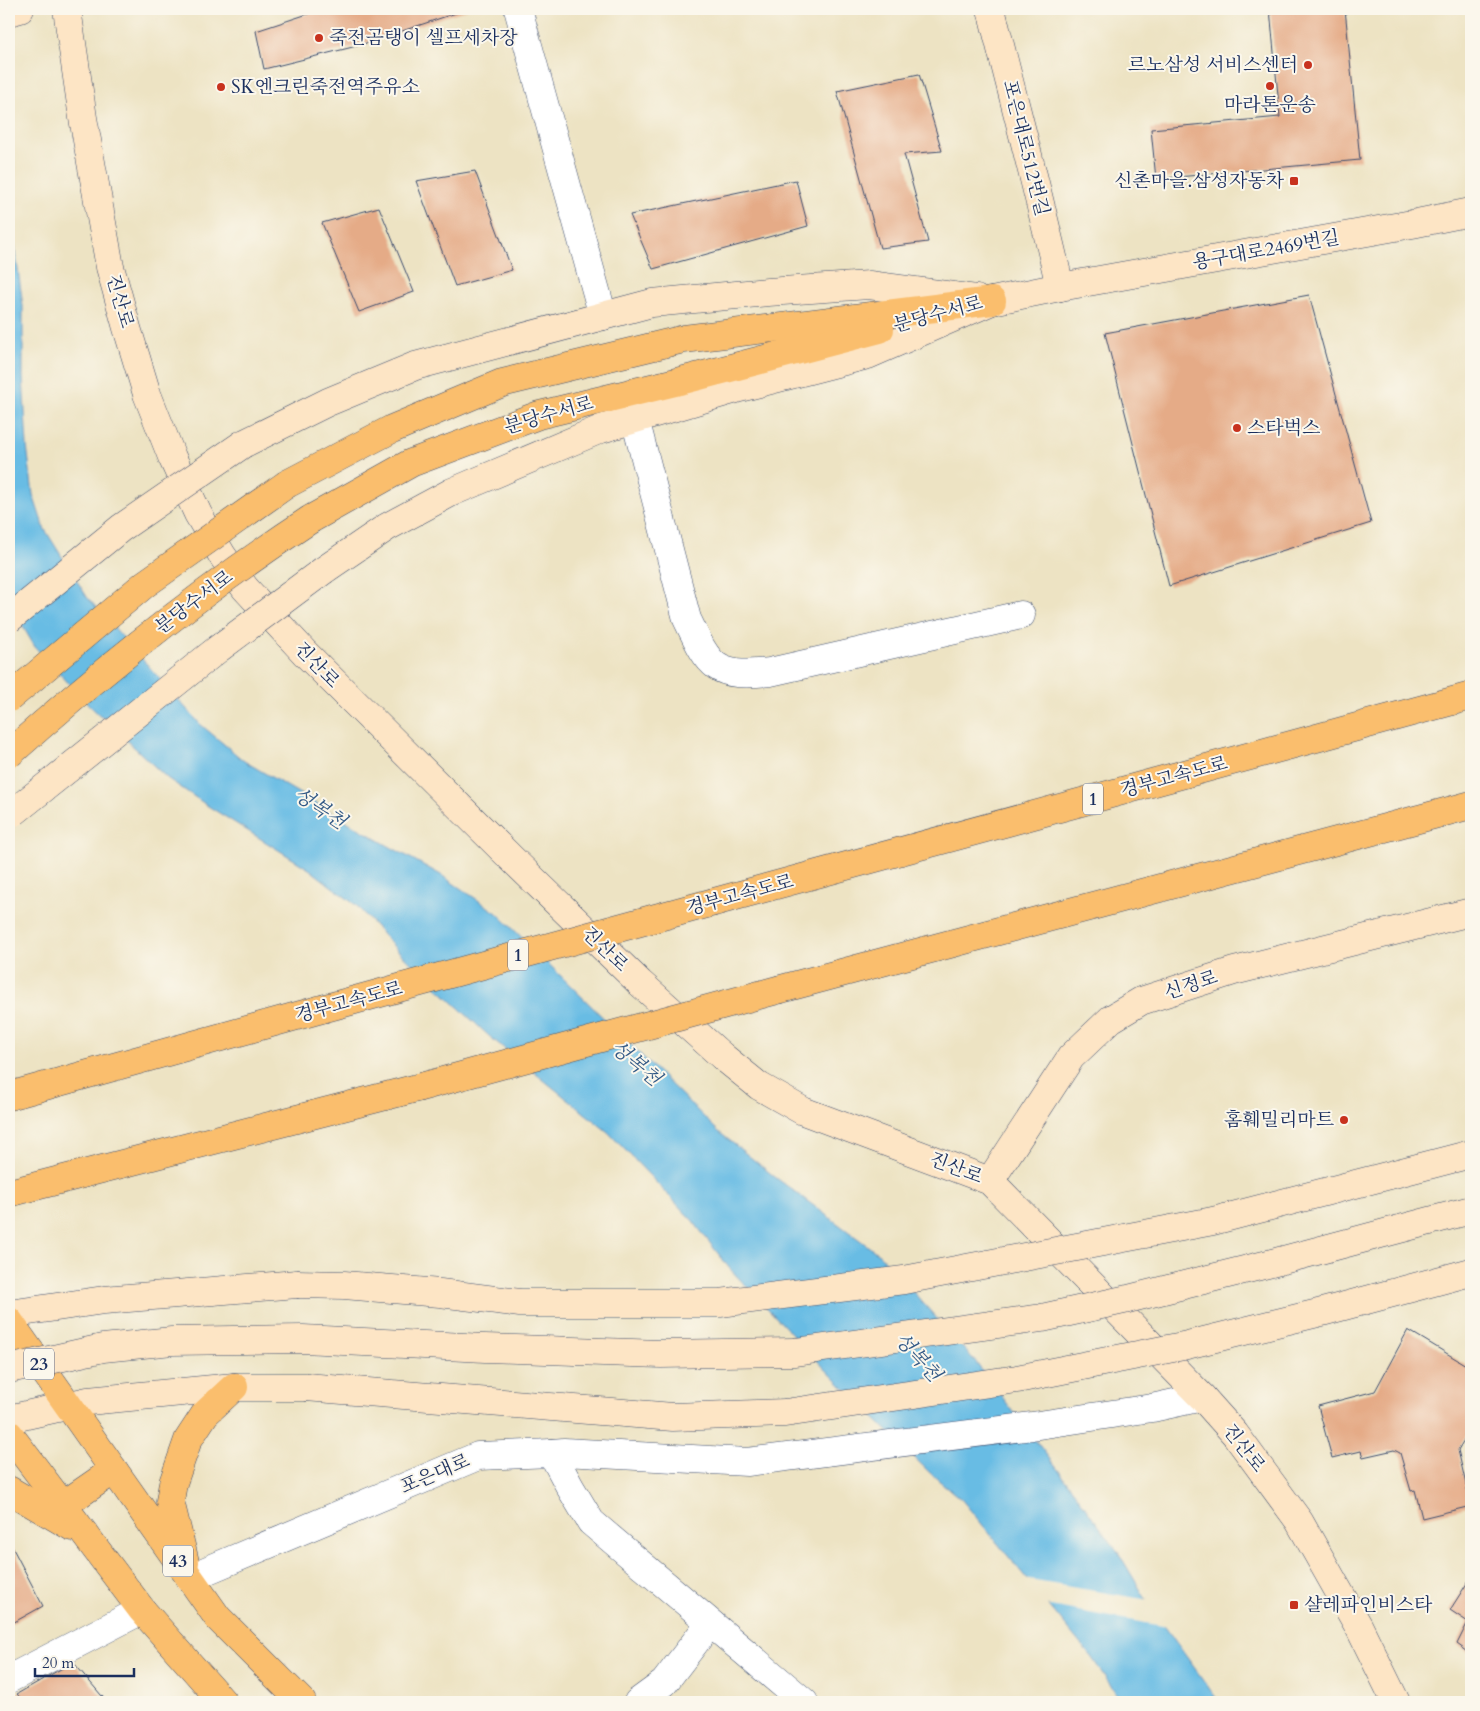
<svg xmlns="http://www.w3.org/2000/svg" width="1480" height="1711" font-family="Cardo,'Noto Serif KR',serif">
<rect width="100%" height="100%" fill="#fbf7ec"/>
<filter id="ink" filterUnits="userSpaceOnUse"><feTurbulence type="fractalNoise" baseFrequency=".02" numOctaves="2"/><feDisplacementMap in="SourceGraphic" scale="10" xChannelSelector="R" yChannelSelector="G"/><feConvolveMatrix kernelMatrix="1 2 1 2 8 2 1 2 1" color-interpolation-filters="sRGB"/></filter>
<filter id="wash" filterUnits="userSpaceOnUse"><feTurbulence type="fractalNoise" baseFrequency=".0096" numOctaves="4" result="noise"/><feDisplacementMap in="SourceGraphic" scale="20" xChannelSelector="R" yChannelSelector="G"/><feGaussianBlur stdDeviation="1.12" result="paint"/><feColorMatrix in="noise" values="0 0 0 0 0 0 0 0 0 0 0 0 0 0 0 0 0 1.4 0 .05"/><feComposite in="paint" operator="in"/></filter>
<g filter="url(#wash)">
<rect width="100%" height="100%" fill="#ede3c3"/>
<path fill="#68bce4" stroke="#4276a1" d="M9,204l14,102v71l4,69 6,49 11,33 43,69 113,127 44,37 143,84 54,30 56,38 222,219 56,45 105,78 93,104 92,120 53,73 32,54 69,96h-97l-30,-44 -130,-158 -33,-28 -96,-95 -103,-108 -37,-48 -85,-89 -119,-96 -91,-85 -41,-45 -48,-37 -101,-63 -41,-28 -78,-73 -54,-58 -26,-44z"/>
<path fill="#ede3c3" d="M1023,1579l126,21 19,27 -123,-22z"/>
<g id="blocks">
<g fill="#e5ab87">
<path d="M323,9h145l-111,37 -93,23 -8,-38z"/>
<path d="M1270,9h75l15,151 -204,19 -5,-50 129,-12z"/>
<path d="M919,74l23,77 -38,3 24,88 -48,6 -43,-157z"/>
<path d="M475,171l37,99 -57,16 -39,-105z"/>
<path d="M796,180l12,46 -155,43 -23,-54z"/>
<path d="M379,207l35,85 -55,20 -37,-89z"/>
<path d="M1309,295l62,228 -202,63 -64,-253z"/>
<path d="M1408,1330l63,38v60l-13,22 13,56 -49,12 -7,-28 -4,1 -11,-38 -6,-3 -31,7 -2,-6 -29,7 -14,-52 57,-15z"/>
<path d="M9,1541l34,65 -34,19z"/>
<path d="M1471,1577v77l-14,-10 11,-22 -18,-12z"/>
<path d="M73,1662l34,40h-83l-7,-8z"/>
</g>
</g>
</g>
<g filter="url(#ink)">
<use href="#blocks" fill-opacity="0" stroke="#3a4a6d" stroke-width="1"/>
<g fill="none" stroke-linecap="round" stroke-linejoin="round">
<defs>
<g id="street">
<path d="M518,9l85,307"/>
<path d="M635,419l52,200c23,48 27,59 83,53l251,-57"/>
<path d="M552,1453l12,-1 183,10 285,-36 120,-18 50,-11"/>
<path d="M189,1578l289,-122 74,-3 18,34 21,35 213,180"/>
<path d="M9,1679l133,-69"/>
<path d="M638,1702l26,-19 46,-60"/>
</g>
<g id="secondary">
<path d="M67,9l16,109 27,149 17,61 20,66 25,63 26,57 24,41 23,33 60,65 205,204 130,126 82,73 37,30 44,25 187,70 212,216 33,37 64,87 60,106 37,75"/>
<path d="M991,9c23,93 48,185 69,278"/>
<path d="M9,12l11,-3"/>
<path d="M243,444l85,-42 87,-36 237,-63 116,-11 101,-7 107,14"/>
<path d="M324,570l63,-43 65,-35 149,-63 135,-40 132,-34 124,-54 68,-14 352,-63 59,-12"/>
<path d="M990,1181l81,-124 40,-38 30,-18 93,-30 237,-59"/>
<path d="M9,1314l95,-14 193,-16"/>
<path d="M9,1419l79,-18 146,-14h72"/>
</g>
<g id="primary">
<path d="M9,1321l209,297 84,84"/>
<path d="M9,1434l133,176 81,92"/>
<path d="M9,1490l63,37"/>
<path d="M62,1506l52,-36"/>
<path d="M185,1562l-15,-61 3,-18 15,-43 17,-26 29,-27"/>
</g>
<g id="highway">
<path d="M287,484l105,-55 110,-46 182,-44 308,-38"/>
<path d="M311,519l100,-56 128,-48 149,-36 192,-50"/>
<path d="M714,902l757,-206"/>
<path d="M781,989l690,-184"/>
<path d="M9,1096l313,-87"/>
<path d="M9,1193l408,-105"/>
</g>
</defs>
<use href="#street" stroke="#3a4a6d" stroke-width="29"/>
<use href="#secondary" stroke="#3a4a6d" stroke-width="29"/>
<use href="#primary" stroke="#3a4a6d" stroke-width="29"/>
<use href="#highway" stroke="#3a4a6d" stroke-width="29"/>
<use href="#street" stroke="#fff" stroke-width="28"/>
<use href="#secondary" stroke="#fde5c5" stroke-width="28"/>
<use href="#primary" stroke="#fabe6d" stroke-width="28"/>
<use href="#highway" stroke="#fabe6d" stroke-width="28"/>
<defs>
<g id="secondary-bridge">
<path d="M9,619l112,-91 122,-84"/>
<path d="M14,812l204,-163 106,-79"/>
<path d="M297,1284l47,1 96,8 80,10h200l184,-23 309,-59 258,-67"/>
<path d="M9,1369l94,-21 69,-7 131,-2 182,9 176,6 134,-2 247,-34 86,-19 140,-35 203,-54"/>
<path d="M306,1387l367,30 112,-4 232,-34 166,-33 139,-34 149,-40"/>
</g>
<g id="highway-bridge">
<path d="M9,698l136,-114 142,-100"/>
<path d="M9,754c95,-85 195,-165 302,-235"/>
<path d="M322,1009l392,-107"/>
<path d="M417,1088l364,-99"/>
</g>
</defs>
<use href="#secondary-bridge" stroke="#3a4a6d" stroke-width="29" stroke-linecap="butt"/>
<use href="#highway-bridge" stroke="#3a4a6d" stroke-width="29" stroke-linecap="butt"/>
<use href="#secondary-bridge" stroke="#fde5c5" stroke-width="28"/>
<use href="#highway-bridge" stroke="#fabe6d" stroke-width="28"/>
</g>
</g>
<g fill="#c8321e" stroke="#fbf7ec" stroke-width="2">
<circle cx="319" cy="38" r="5"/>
<circle cx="1308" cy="65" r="5"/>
<circle cx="1270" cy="86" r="5"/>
<circle cx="221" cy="87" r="5"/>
<rect x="1289" y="176" width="10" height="10" rx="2.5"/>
<circle cx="1237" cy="428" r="5"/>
<circle cx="1344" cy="1120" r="5"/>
<rect x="1289" y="1600" width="10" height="10" rx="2.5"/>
</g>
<g text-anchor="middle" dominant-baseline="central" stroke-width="4" stroke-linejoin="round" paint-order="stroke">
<g fill="#fbf7ec" stroke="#5e6b89" stroke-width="1">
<rect x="1083" y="783.5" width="20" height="31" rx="4"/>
<rect x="508" y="939.5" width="20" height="31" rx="4"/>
<rect x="24" y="1348.5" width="30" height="31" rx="4"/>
<rect x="163" y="1545.5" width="30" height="31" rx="4"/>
</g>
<g font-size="18" font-weight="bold" fill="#1b2f5e">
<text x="1093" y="799">1</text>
<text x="518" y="955">1</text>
<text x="39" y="1364">23</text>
<text x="178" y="1561">43</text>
</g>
<g font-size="19" fill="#1b2f5e" stroke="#fbf7ec" text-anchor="start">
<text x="329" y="38">죽전곰탱이 셀프세차장</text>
<text x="1298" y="65" text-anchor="end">르노삼성 서비스센터</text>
<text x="231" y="87">SK엔크린죽전역주유소</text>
<text x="1270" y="105" text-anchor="middle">마라톤운송</text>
<text x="1284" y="181" text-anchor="end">신촌마을.삼성자동차</text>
<text x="1247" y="428">스타벅스</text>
<text x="1334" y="1120" text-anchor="end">홈훼밀리마트</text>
<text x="1304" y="1605">샬레파인비스타</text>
</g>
<g font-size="19" fill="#1b2f5e" stroke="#fbf7ec">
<text transform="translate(1026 148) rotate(76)">포은대로512번길</text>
<text transform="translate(1266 250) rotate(-10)">용구대로2469번길</text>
<text transform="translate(120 301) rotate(74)">진산로</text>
<text transform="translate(938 314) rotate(-15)">분당수서로</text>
<text transform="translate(549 415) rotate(-16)">분당수서로</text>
<text transform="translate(194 602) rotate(-37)">분당수서로</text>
<text transform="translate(317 665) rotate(46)">진산로</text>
<text transform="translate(1174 777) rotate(-15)">경부고속도로</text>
<text transform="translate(740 895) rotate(-15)">경부고속도로</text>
<text transform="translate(605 949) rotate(44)">진산로</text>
<text transform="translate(1191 985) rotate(-18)">신정로</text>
<text transform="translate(349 1002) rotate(-15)">경부고속도로</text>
<text transform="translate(956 1168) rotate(21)">진산로</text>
<text transform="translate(1244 1448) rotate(52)">진산로</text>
<text transform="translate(435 1474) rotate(-23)">포은대로</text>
</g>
<g font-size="20" font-style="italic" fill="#325986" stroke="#fbf7ec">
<text transform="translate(320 808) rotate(34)">성복천</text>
<text transform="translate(636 1063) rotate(40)">성복천</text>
<text transform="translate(918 1357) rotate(48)">성복천</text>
</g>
</g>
<rect width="1480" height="1711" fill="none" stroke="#fbf7ec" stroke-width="30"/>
<path d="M35 1668v8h99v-8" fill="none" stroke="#1b2f5e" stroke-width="2.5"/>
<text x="42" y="1668" font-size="15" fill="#1b2f5e" stroke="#fbf7ec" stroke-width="4" paint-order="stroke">20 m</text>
</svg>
